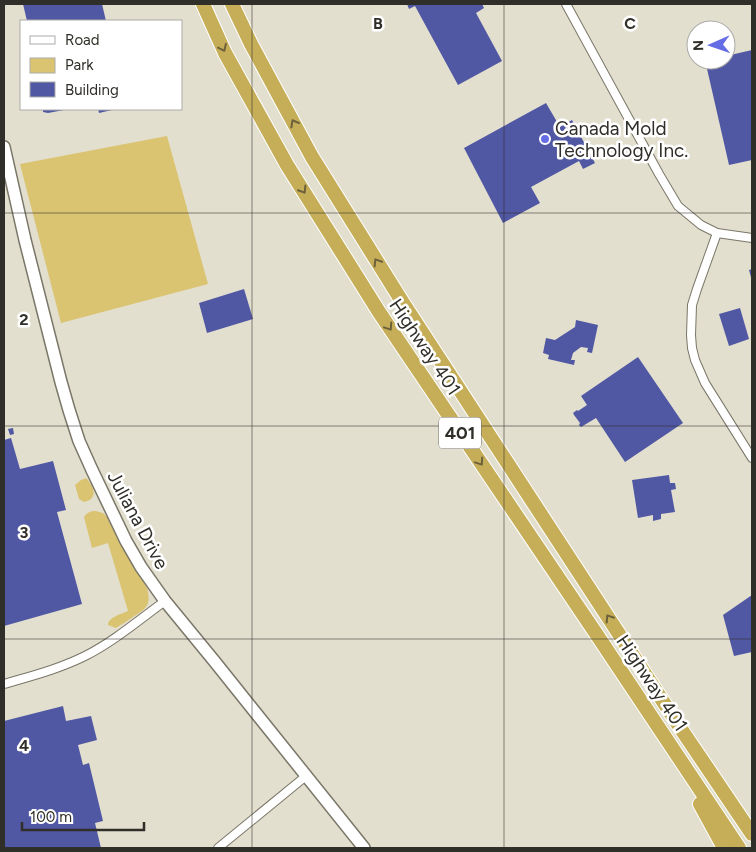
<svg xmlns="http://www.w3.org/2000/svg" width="756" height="852" font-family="Figtree,sans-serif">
<rect width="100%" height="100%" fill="#e3dfcf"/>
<g fill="#dac371">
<path d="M167,136l41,148 -147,39 -41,-159z"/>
<path d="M86,478c8,8 13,21 -2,24l-5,-3 -4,-14 6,-5z"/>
<path d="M96,511l7,2 4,4 10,20 30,51c5,17 -1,21 -14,29 -6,4 -12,8 -17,11l-8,-3v-2c4,-7 13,-9 20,-12l-20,-68 -16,5 -8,-31c3,-5 7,-6 12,-6z"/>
</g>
<g fill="#5058a4">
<path d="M23,4h79l4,17h-79z"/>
<path d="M407,4h75l2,4 -8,5 26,48 -44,24 -43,-79 -6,3z"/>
<path d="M752,50v110l-23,5 -24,-105h21v-4z"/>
<path d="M546,103l14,24 12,-7 23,43 -12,6 -4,-8 -48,26 9,16 -37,20 -39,-75z"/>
<path d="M43,109h21v1l-16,3 -5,-1z"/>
<path d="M98,109h14v1l-13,3z"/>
<path d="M752,269v12l-3,-11z"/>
<path d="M244,289l9,30 -46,14 -8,-30z"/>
<path d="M740,308l9,31 -20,7 -10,-32z"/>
<path d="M576,320l22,5 -6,28 -5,-1 1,-4 -7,-1 -8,6 -2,7h4l-1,5 -26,-6 1,-4 -6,-2 3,-15 9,2 20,-13z"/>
<path d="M638,357l45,66 -58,39 -29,-44 -15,9 -2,-2 1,-2 -6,-8 -1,-2 4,-3 1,1 9,-6 -6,-9z"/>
<path d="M13,428l1,6 -4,1 -2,-6z"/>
<path d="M11,438l9,31 33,-8 13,49 -9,2 25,92 -78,22v-186z"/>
<path d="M669,475l1,8h5l1,6 -5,1 4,22 -14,2v5l-8,2v-6l-15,3 -6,-38z"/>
<path d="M752,595v57l-18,4 -11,-41z"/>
<path d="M63,706l3,15 25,-5 6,24 -19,5 5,20 6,-2 14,58 -8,2 6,25h-97v-127z"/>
</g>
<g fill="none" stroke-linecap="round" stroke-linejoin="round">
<defs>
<g id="street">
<path d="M566,4l93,170 19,32 23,19 16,8 35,5"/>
<path d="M717,233l-20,56 -5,16 -1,30 1,13 3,12 10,23 47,75"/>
<path d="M4,684c27,-8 55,-15 81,-28 28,-14 54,-36 80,-55"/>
<path d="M218,848l88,-72"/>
</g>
<path id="secondary" d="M4,147l21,93 36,142 8,28 10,31 13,29 34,71 15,26 24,34 50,61 149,186"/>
<g id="highway">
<path d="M203,4l22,49 62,112 92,147 216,320 144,216"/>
<path d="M232,4l19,40 61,113 91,146 278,426 71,105"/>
<path d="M700,804l24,44"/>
</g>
</defs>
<use href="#street" stroke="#7a7668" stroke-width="10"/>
<use href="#secondary" stroke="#7a7668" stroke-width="14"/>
<use href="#highway" stroke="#fff" stroke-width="16"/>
<use href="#street" stroke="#fff" stroke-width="8"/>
<use href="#secondary" stroke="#fff" stroke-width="11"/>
<use href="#highway" stroke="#c5ae57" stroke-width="14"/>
</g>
<defs><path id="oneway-chevron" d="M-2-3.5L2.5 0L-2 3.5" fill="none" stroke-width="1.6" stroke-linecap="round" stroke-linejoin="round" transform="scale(1.25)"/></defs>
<g stroke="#6c613b">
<use href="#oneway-chevron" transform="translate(223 48) rotate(65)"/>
<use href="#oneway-chevron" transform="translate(294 123) rotate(-119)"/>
<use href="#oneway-chevron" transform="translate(303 190) rotate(58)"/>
<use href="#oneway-chevron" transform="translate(377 262) rotate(-122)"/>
<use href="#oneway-chevron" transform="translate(389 327) rotate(56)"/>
<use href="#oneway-chevron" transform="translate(480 462) rotate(56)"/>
<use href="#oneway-chevron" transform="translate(609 618) rotate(-123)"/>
</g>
<path fill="none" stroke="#302e28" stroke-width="1" stroke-opacity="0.55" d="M252,4v844M504,4v844M4,213h748M4,426h748M4,639h748"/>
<circle fill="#656de6" stroke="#fff" stroke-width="2" cx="545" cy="139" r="5"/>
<g text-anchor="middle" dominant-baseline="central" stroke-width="5" stroke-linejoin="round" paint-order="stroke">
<rect fill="#fff" stroke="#6e6d68" stroke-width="1" x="439" y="417.5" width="42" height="31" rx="4"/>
<g font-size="18" font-weight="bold" fill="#302e28">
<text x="460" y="433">401</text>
</g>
<g font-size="19" fill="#302e28" stroke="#fff" text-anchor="start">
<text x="555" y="128">Canada Mold<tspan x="555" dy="22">Technology Inc.</tspan></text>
</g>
<g font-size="19" fill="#302e28" stroke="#fff">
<text transform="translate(425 347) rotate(56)">Highway 401</text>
<text transform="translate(138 520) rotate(62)">Juliana Drive</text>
<text transform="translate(652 683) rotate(56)">Highway 401</text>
</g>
</g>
<g font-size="16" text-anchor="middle" font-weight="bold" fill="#302e28" stroke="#fff" stroke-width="5" stroke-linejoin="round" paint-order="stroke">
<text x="378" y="29">B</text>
<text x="630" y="29">C</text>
<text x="24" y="325">2</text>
<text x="24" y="538">3</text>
<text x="24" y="751">4</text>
</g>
<rect width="756" height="852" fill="none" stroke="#302e28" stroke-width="10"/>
<rect x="20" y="20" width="162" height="90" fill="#ffffff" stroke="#acaba9"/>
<rect x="30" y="36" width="25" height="8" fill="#ffffff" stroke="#acaba9"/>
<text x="65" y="45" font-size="15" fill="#302e28">Road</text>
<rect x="30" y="58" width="25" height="15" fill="#dac371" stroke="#acaba9"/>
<text x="65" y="70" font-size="15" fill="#302e28">Park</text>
<rect x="30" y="82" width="25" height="15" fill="#5058a4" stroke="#acaba9"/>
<text x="65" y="95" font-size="15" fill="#302e28">Building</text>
<g transform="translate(711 45) rotate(268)"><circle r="24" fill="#ffffff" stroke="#acaba9"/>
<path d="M0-4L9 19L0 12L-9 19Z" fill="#656de6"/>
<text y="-8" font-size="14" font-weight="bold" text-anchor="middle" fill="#302e28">N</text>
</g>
<path d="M22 822v8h122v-8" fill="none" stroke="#302e28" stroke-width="2.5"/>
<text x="30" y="822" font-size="15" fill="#302e28" stroke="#ffffff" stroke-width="4" paint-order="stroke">100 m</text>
</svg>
